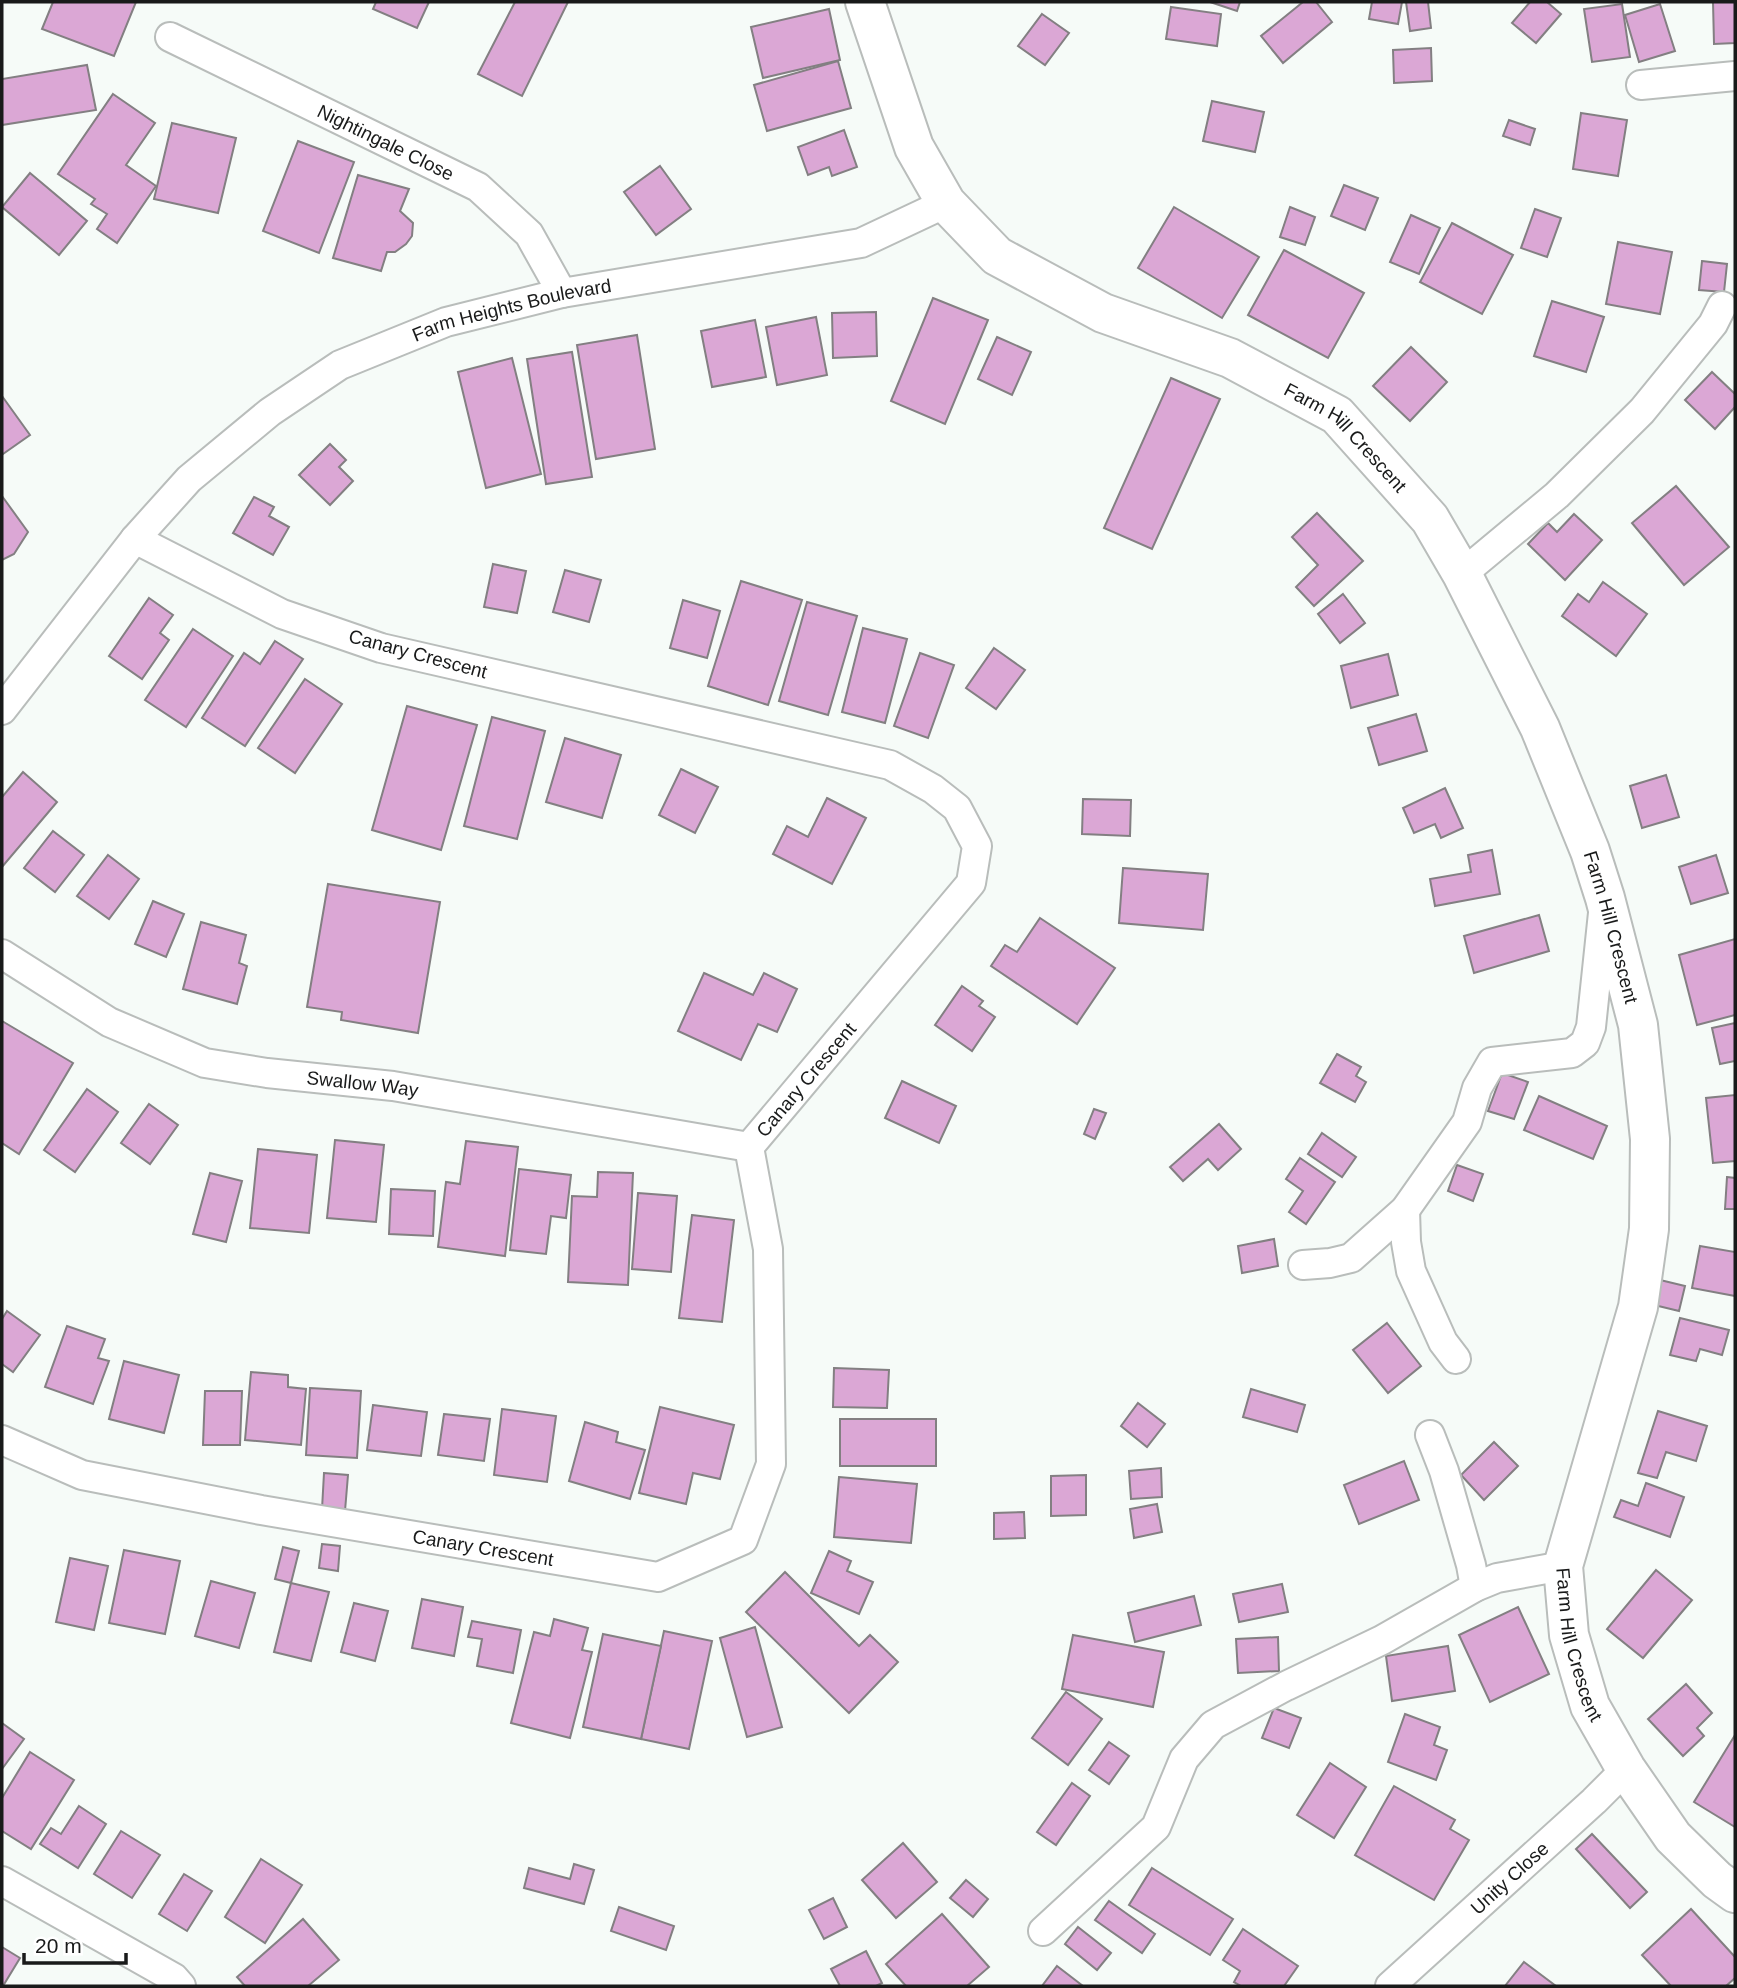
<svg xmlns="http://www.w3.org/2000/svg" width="1737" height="1988" font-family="Arial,sans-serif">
<rect width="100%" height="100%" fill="#f6fbf8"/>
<g fill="#dba7d5" stroke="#837f82" stroke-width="2">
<path d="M53,2h83l-22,54 -72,-27z"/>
<path d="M376,2h53l-12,26 -44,-19z"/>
<path d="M515,2h53l-46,94 -44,-22z"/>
<path d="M1210,2h30l-3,9z"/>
<path d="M1303,2h13l16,20 -49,41 -22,-27z"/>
<path d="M1372,2h30l-4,22 -29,-5z"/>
<path d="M1406,2h22l3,26 -21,3z"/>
<path d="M1530,2h17l14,12 -25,29 -24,-20z"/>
<path d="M1713,2h22v41l-21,1z"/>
<path d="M1622,4l8,53 -38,5 -8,-53z"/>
<path d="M1660,4l15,47 -36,11 -14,-47z"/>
<path d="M1171,7l50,7 -4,32 -51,-7z"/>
<path d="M829,9l11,51 -77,18 -12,-51z"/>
<path d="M1042,14l27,19 -24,32 -27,-19z"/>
<path d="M1431,48l1,33 -38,2 -1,-33z"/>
<path d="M838,61l13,47 -84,23 -13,-46z"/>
<path d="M87,65l9,45 -94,15v-46z"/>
<path d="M113,94l42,29 -29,42 30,21 -39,57 -20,-14 10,-15 -16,-10 4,-5 -37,-25z"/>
<path d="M1212,101l52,11 -9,40 -52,-11z"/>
<path d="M1581,113l46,7 -9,56 -45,-7z"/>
<path d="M1509,120l26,9 -5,16 -27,-9z"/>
<path d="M172,123l64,15 -18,75 -64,-14z"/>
<path d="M844,130l13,37 -25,9 -3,-9 -21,8 -10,-28z"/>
<path d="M298,141l56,21 -35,91 -56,-22z"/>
<path d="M660,166l31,43 -35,26 -32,-43z"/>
<path d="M30,173l57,48 -28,34 -57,-48z"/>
<path d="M358,175l51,14 -9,22 13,12 -1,13 -6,8 -11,8h-8l-6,19 -48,-13z"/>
<path d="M1344,185l34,13 -13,32 -34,-14z"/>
<path d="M1174,207l85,50 -37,61 -84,-50z"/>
<path d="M1290,207l25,10 -10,28 -25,-8z"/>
<path d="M1535,209l26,9 -14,39 -26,-9z"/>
<path d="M1411,215l29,13 -21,46 -29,-12z"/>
<path d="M1452,223l61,32 -31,59 -62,-32z"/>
<path d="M1618,242l54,10 -12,62 -54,-10z"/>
<path d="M1284,250l80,43 -36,65 -80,-43z"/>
<path d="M1702,261l25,3 -3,28 -25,-2z"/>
<path d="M933,298l55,22 -43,104 -54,-23z"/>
<path d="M1552,301l52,16 -18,55 -52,-16z"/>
<path d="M876,312l1,44 -44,2 -1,-45z"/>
<path d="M816,317l11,58 -50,10 -11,-58z"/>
<path d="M755,320l11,57 -54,10 -11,-56z"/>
<path d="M637,335l18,114 -59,10 -19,-114z"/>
<path d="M997,337l34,15 -19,43 -34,-16z"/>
<path d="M1411,347l36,35 -37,39 -37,-35z"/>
<path d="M572,352l20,125 -46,7 -19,-125z"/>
<path d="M512,358l29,116 -55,14 -28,-116z"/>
<path d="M1712,372l23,22v13l-20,22 -30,-29z"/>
<path d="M1171,378l49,21 -68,150 -48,-21z"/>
<path d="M2,396l28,39 -27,19 -1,-1z"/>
<path d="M330,444l16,16 -7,7 14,14 -23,24 -31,-30z"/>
<path d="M1676,486l53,61 -45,38 -52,-62z"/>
<path d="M2,496l26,36 -14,22 -12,6z"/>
<path d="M254,497l20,10 -5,9 20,11 -16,28 -40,-22z"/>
<path d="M1317,513l46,48 -49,45 -18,-19 22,-22 -26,-28z"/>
<path d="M1574,514l28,26 -37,40 -37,-36 20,-21 9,9z"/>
<path d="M493,564l33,7 -9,42 -33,-6z"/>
<path d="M565,570l36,10 -12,42 -36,-10z"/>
<path d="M741,581l61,19 -34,105 -60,-19z"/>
<path d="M1603,582l44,32 -31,42 -54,-40 16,-22 11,8z"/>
<path d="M1343,594l22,29 -25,20 -22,-29z"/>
<path d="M149,598l24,17 -13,18 9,7 -27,39 -33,-23z"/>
<path d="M683,600l37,11 -13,47 -37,-10z"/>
<path d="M807,602l50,14 -29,99 -49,-14z"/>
<path d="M863,628l44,11 -22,84 -43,-11z"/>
<path d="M193,629l40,27 -47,71 -41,-27z"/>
<path d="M275,641l28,18 -58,87 -43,-28 42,-65 16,11z"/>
<path d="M994,648l31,22 -29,39 -30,-21z"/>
<path d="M920,653l34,12 -26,73 -34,-12z"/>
<path d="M1388,654l10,41 -47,13 -10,-42z"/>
<path d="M305,679l37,25 -47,69 -37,-25z"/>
<path d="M407,706l70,19 -36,125 -69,-20z"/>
<path d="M1416,714l11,37 -48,14 -11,-37z"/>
<path d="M492,717l53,14 -28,108 -53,-13z"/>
<path d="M565,738l56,17 -19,63 -56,-16z"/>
<path d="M681,769l37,18 -23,46 -36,-18z"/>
<path d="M23,772l34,30 -55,65v-70z"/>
<path d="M1666,775l13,42 -37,11 -12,-42z"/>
<path d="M1445,788l18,40 -22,10 -6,-14 -21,9 -11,-25z"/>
<path d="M827,798l39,20 -34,66 -59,-30 14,-28 21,11z"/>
<path d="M1083,799l48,1 -1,36 -48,-2z"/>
<path d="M53,831l31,24 -29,37 -31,-24z"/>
<path d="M1492,850l8,44 -65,12 -5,-27 41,-7 -3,-17z"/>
<path d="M108,855l31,24 -30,40 -32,-23z"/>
<path d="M1716,855l12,38 -37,11 -12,-37z"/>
<path d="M1123,868l85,6 -5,56 -84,-7z"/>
<path d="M328,884l112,18 -22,131 -77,-13 1,-8 -35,-5z"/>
<path d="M153,901l31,13 -18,43 -31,-13z"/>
<path d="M1539,915l10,36 -75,22 -10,-37z"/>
<path d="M1040,918l75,50 -38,56 -86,-58 14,-21 12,7z"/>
<path d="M201,922l45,13 -7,28 8,3 -10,38 -54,-15z"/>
<path d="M1735,939v76l-38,10 -18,-70z"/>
<path d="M704,973l49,22 11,-22 33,16 -20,43 -19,-8 -17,36 -63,-29z"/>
<path d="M962,986l21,15 -4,5 16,11 -23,34 -37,-26z"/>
<path d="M2,1021l71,42 -54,91 -17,-11z"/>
<path d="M1735,1023v38l-15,3 -8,-36z"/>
<path d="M1337,1054l24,13 -5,9 10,6 -11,20 -35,-19z"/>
<path d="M1502,1073l26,9 -14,37 -26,-8z"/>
<path d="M902,1081l54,25 -17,37 -54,-25z"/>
<path d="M87,1089l31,23 -43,60 -31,-22z"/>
<path d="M1735,1095v66l-22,2 -7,-65z"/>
<path d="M1539,1096l68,30 -14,33 -69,-29z"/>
<path d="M149,1104l29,21 -28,39 -29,-21z"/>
<path d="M1094,1109l12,4 -11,26 -11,-5z"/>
<path d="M1219,1124l22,25 -23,21 -10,-11 -25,22 -13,-14z"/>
<path d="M1322,1133l34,24 -14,20 -34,-23z"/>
<path d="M335,1140l49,5 -8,77 -49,-4z"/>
<path d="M466,1141l52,6 -13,109 -67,-9 8,-65 14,2z"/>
<path d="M258,1149l59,6 -8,78 -59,-5z"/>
<path d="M1300,1158l35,24 -29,42 -17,-12 14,-21 -17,-12z"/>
<path d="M1457,1165l26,9 -10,27 -25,-10z"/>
<path d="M519,1169l52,6 -5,43 -15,-2 -5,38 -36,-4z"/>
<path d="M598,1172l35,1 -5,112 -60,-3 4,-86 25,1z"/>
<path d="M210,1173l32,8 -16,61 -33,-8z"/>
<path d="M1727,1177l8,1v31h-10z"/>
<path d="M391,1189l44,2 -2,45 -44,-2z"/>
<path d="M638,1193l39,3 -6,76 -39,-3z"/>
<path d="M692,1215l42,5 -12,102 -43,-4z"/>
<path d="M1274,1239l4,27 -36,7 -4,-27z"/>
<path d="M1700,1246l35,6v44l-43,-8z"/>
<path d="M1656,1279l29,7 -6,25 -29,-7z"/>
<path d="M7,1311l33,24 -27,37 -11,-8v-45z"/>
<path d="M1680,1318l49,12 -7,25 -22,-6 -4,12 -26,-6z"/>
<path d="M1387,1323l34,43 -33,27 -35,-43z"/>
<path d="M67,1326l38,13 -7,19 11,3 -16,43 -48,-17z"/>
<path d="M124,1361l55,14 -15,58 -55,-14z"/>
<path d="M834,1368l55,2 -2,38 -54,-1z"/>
<path d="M251,1372l37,3v12l18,2 -5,56 -56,-5z"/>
<path d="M310,1388l51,3 -4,67 -51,-3z"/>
<path d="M1251,1389l54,16 -8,27 -54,-15z"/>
<path d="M205,1391h37l-2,54h-37z"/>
<path d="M1138,1403l27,21 -18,23 -26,-21z"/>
<path d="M373,1405l54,7 -6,44 -54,-6z"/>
<path d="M660,1407l74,18 -14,54 -27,-6 -7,31 -47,-11z"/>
<path d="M502,1409l54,7 -9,66 -53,-7z"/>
<path d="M1658,1411l49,15 -11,35 -30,-9 -9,26 -19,-5z"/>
<path d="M444,1414l46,5 -6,42 -46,-6z"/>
<rect x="840" y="1419" width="96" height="47"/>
<path d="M585,1422l33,10 -2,10 29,8 -15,49 -61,-18z"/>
<path d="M1494,1442l24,24 -34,34 -23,-25z"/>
<path d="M1404,1461l15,39 -60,24 -15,-39z"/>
<path d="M1161,1468l1,29 -31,2 -2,-28z"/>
<path d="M324,1473l24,2 -3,36 -23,-2z"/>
<path d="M1086,1475v40l-35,1v-40z"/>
<path d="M839,1477l78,7 -6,59 -77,-6z"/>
<path d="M1646,1483l38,14 -14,40 -56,-20 7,-17 17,6z"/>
<path d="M1157,1504l5,28 -28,6 -4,-29z"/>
<path d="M1024,1512l1,26 -31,1v-26z"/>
<path d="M322,1544l18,2 -2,25 -19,-3z"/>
<path d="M283,1547l16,4 -8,32 -16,-4z"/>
<path d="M124,1550l56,11 -15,73 -56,-11z"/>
<path d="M829,1551l22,10 -4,10 26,11 -14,32 -48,-21z"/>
<path d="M70,1558l38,8 -14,64 -38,-8z"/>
<path d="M1656,1570l36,30 -49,58 -36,-29z"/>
<path d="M785,1572l74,74 11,-11 28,27 -49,51 -103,-101z"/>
<path d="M211,1581l44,12 -16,55 -44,-12z"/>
<path d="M291,1583l38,9 -18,69 -37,-9z"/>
<path d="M1282,1584l6,28 -49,10 -6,-28z"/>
<path d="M1194,1596l7,29 -66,17 -7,-29z"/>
<path d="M422,1599l41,8 -9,49 -42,-8z"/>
<path d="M354,1603l34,8 -13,50 -34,-9z"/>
<path d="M1518,1607l31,67 -59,28 -31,-67z"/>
<path d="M554,1619l34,9 -6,22 10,2 -22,86 -59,-15 23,-91 16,4z"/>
<path d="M472,1621l49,9 -8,43 -36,-7 5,-27 -14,-2z"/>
<path d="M755,1627l27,100 -35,10 -27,-99z"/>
<path d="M664,1631l48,10 -23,108 -48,-10z"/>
<path d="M603,1634l58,12 -20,93 -58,-12z"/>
<path d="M1073,1635l91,17 -11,55 -91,-18z"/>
<path d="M1278,1637l1,34 -41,2 -2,-34z"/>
<path d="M1448,1646l7,45 -63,10 -6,-45z"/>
<path d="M1686,1684l26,29 -15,15 7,8 -21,20 -35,-37z"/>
<path d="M1066,1692l36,27 -34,46 -36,-27z"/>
<path d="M1274,1708l27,10 -12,30 -27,-10z"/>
<path d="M1405,1714l35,13 -6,18 13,5 -11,30 -48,-18z"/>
<path d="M2,1723l22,16 -22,30z"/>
<path d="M1735,1735v92l-41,-25z"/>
<path d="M1109,1742l20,14 -20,28 -20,-14z"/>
<path d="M30,1752l44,28 -43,69 -29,-18v-33z"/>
<path d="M1330,1763l36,24 -32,51 -37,-23z"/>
<path d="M1072,1783l18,13 -34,49 -19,-13z"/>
<path d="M1394,1786l61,34 -5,9 19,11 -35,60 -79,-45z"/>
<path d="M79,1806l27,18 -28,44 -38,-24 11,-16 10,6z"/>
<path d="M121,1831l39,24 -28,43 -38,-24z"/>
<path d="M1592,1834l55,58 -17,16 -54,-59z"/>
<path d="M903,1843l34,39 -41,36 -34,-38z"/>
<path d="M261,1859l41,26 -37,58 -40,-26z"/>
<path d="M574,1864l20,6 -10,34 -60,-16 5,-20 41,11z"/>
<path d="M1152,1868l81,51 -23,36 -81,-50z"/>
<path d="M184,1874l28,17 -25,40 -28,-17z"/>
<path d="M966,1880l22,19 -15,18 -23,-19z"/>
<path d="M833,1898l14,29 -23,12 -15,-29z"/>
<path d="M1109,1901l46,33 -13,19 -47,-33z"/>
<path d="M619,1907l55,19 -8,24 -55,-19z"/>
<path d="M1691,1909l44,48v21l-9,8h-55l-29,-31z"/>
<path d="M942,1914l47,53 -22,19h-61l-20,-22z"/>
<path d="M303,1919l36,41 -31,26h-63l-8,-9z"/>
<path d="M1078,1927l33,26 -14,17 -32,-26z"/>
<path d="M1243,1929l55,37 -14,20h-43l-7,-4 6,-11 -17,-11z"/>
<path d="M2,1947l18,11 -17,28h-1z"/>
<path d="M866,1951l16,32 -6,3h-36l-9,-17z"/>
<path d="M1524,1962l32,24h-51z"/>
<path d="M1057,1966l26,20h-41z"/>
</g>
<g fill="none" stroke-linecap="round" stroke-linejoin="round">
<defs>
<g id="street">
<path id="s1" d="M170,37l308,150 51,47 33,59"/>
<path d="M1641,85l94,-9"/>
<path d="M1462,574l95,-79 85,-84 71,-87 9,-18"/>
<path id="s2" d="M2,710l133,-171 54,-60 81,-67 70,-47 106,-43 116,-29 299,-50 85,-40"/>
<path id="s3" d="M2,954l107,68 96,41 62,10 126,13 356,61"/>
<path d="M1405,1210l1,32 5,29 32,71 13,17"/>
<path d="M1303,1265l27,-2 21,-5 54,-48 62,-88 10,-34 15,-26 80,-9 13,-10 6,-16 12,-114"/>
<path d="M1430,1435l14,36 27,94 4,22"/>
<path id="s4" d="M2,1440l80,35 179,35 397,67 85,-37 28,-76 -3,-215 -19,-102 222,-264 6,-37 -20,-38 -24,-19 -43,-24 -509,-117 -99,-34 -147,-75"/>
<path d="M2,1881l172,97 7,8"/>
<path d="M1043,1931l113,-104 28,-68 29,-34 73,-39 96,-46 93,-53 22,-9 66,-12"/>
<path id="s5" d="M1390,1986l204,-185 32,-32"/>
</g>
<g id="secondary">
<path id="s6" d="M865,2l49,145 32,56 51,53 106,57 127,45 107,57 93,104 32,55 78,154 50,123 15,47 33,127 12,114 -1,90 -11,78 -75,259 6,69 21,71 36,63 47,68 44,43 18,13"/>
</g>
</defs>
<use href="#street" stroke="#b9bdbb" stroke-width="32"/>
<use href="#secondary" stroke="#b9bdbb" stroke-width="42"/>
<use href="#street" stroke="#fff" stroke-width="28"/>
<use href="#secondary" stroke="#fff" stroke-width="38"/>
</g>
<g text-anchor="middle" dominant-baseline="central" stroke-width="6" stroke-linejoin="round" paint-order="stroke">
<g font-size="19" fill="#191a1a" stroke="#fff">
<text stroke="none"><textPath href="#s1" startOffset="240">Nightingale Close</textPath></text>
<text stroke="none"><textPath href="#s2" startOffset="668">Farm Heights Boulevard</textPath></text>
<text stroke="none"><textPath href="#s6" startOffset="688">Farm Hill Crescent</textPath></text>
<text transform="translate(418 654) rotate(15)">Canary Crescent</text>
<text stroke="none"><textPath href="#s6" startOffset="1255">Farm Hill Crescent</textPath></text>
<text stroke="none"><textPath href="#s4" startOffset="1253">Canary Crescent</textPath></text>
<text stroke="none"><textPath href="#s3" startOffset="390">Swallow Way</textPath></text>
<text stroke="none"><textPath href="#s4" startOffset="495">Canary Crescent</textPath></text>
<text stroke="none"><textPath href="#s6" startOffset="1990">Farm Hill Crescent</textPath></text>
<text stroke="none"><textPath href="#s5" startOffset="161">Unity Close</textPath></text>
</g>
</g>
<rect width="1737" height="1988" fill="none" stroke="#191a1a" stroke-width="7"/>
<path d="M24 1953v10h102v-10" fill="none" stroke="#191a1a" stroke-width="3.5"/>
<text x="35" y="1953" font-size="21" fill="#191a1a" stroke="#ffffff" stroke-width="5" paint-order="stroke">20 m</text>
</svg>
